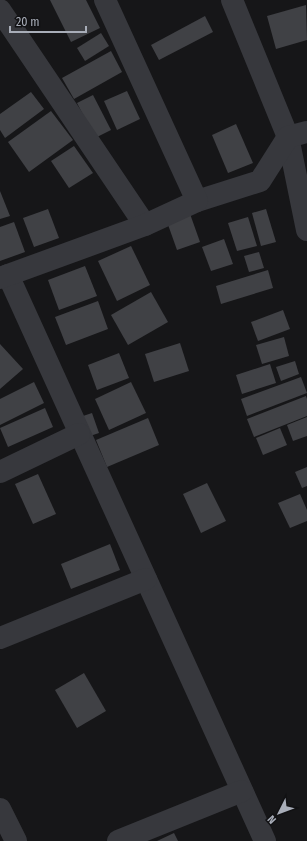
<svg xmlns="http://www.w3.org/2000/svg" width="307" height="841" font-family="'Fira Sans Condensed',sans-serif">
<rect width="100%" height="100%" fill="#161618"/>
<g fill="#404145">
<path d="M50,0h36l14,28 -29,14z"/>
<path d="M306,5l1,35 -31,9 -9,-33z"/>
<path d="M205,16l8,16 -54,28 -8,-15z"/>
<path d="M101,33l8,13 -24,15 -8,-13z"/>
<path d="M111,51l11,21 -48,27 -12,-21z"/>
<path d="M127,91l13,28 -23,11 -13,-29z"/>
<path d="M31,92l13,17 -39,29 -5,-8v-16z"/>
<path d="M93,95l18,35 -16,8 -18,-35z"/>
<path d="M51,111l22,29 -44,32 -21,-30z"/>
<path d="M236,124l17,39 -25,10 -16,-38z"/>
<path d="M74,146l19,27 -24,15 -18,-27z"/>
<path d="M0,191l10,25 -10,3z"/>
<path d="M48,209l11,29 -25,9 -11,-29z"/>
<path d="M266,209l10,33 -15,4 -9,-33z"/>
<path d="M189,211l11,31 -23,8 -11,-31z"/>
<path d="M248,217l9,29 -20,5 -9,-28z"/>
<path d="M14,222l11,30 -25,9v-34z"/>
<path d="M224,239l9,25 -22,7 -9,-24z"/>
<path d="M131,246l19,39 -33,16 -19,-40z"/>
<path d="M259,252l5,16 -15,4 -5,-16z"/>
<path d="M85,266l12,30 -38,14 -11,-30z"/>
<path d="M268,270l5,18 -52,16 -5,-18z"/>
<path d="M151,292l17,30 -40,23 -17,-30z"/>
<path d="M98,301l10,28 -42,16 -11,-28z"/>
<path d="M283,310l7,19 -32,12 -7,-19z"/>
<path d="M284,337l5,19 -27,8 -6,-19z"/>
<path d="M180,343l9,28 -35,11 -9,-28z"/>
<path d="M0,344l23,25 -23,20z"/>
<path d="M119,353l10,25 -32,12 -9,-25z"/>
<path d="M295,361l4,13 -18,7 -5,-14z"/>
<path d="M270,364l6,19 -34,11 -6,-19z"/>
<path d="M301,377l6,16 -60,23 -6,-17z"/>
<path d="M34,382l10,21 -44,22v-26z"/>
<path d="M131,382l15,31 -37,17 -14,-31z"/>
<path d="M306,396l1,3v17l-53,21 -7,-18z"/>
<path d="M45,408l8,19 -45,20 -8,-19z"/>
<path d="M92,413l7,20 -12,4 -7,-20z"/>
<path d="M307,417v19l-14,5 -6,-16z"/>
<path d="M148,418l11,27 -52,22 -11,-27z"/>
<path d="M280,428l7,17 -24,10 -7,-17z"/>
<path d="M307,467v19l-5,2 -7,-16z"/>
<path d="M38,474l18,40 -23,10 -18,-40z"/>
<path d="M207,483l19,38 -25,12 -18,-39z"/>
<path d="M300,494l7,16v11l-17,7 -12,-25z"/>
<path d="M110,544l10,26 -49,19 -10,-25z"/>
<path d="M84,673l22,38 -29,17 -22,-38z"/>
<path d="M174,833l4,8h-21z"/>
</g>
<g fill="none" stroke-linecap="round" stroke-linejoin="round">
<g stroke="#37383d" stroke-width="22">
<path d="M232,0l56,137 19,93"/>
<path d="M0,10l145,215"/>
<path d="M197,201l63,-20 28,-44 19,-5"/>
<path d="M8,275l257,566"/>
<path d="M0,278l145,-53 52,-24 -92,-201"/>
<path d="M0,472l79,-38"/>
<path d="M0,638l146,-59"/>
<path d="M0,809l16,32"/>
<path d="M118,841l124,-50"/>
</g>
</g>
<g transform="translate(279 813) rotate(228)" stroke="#111113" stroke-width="3" paint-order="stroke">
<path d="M0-3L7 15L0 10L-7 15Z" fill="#a8adb8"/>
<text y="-6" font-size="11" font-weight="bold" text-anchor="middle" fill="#a8adb8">N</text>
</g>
<path d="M10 26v6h76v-6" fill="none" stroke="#a8adb8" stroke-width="2"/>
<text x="16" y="26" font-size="12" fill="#a8adb8" stroke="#111113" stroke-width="3" paint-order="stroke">20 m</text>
</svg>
